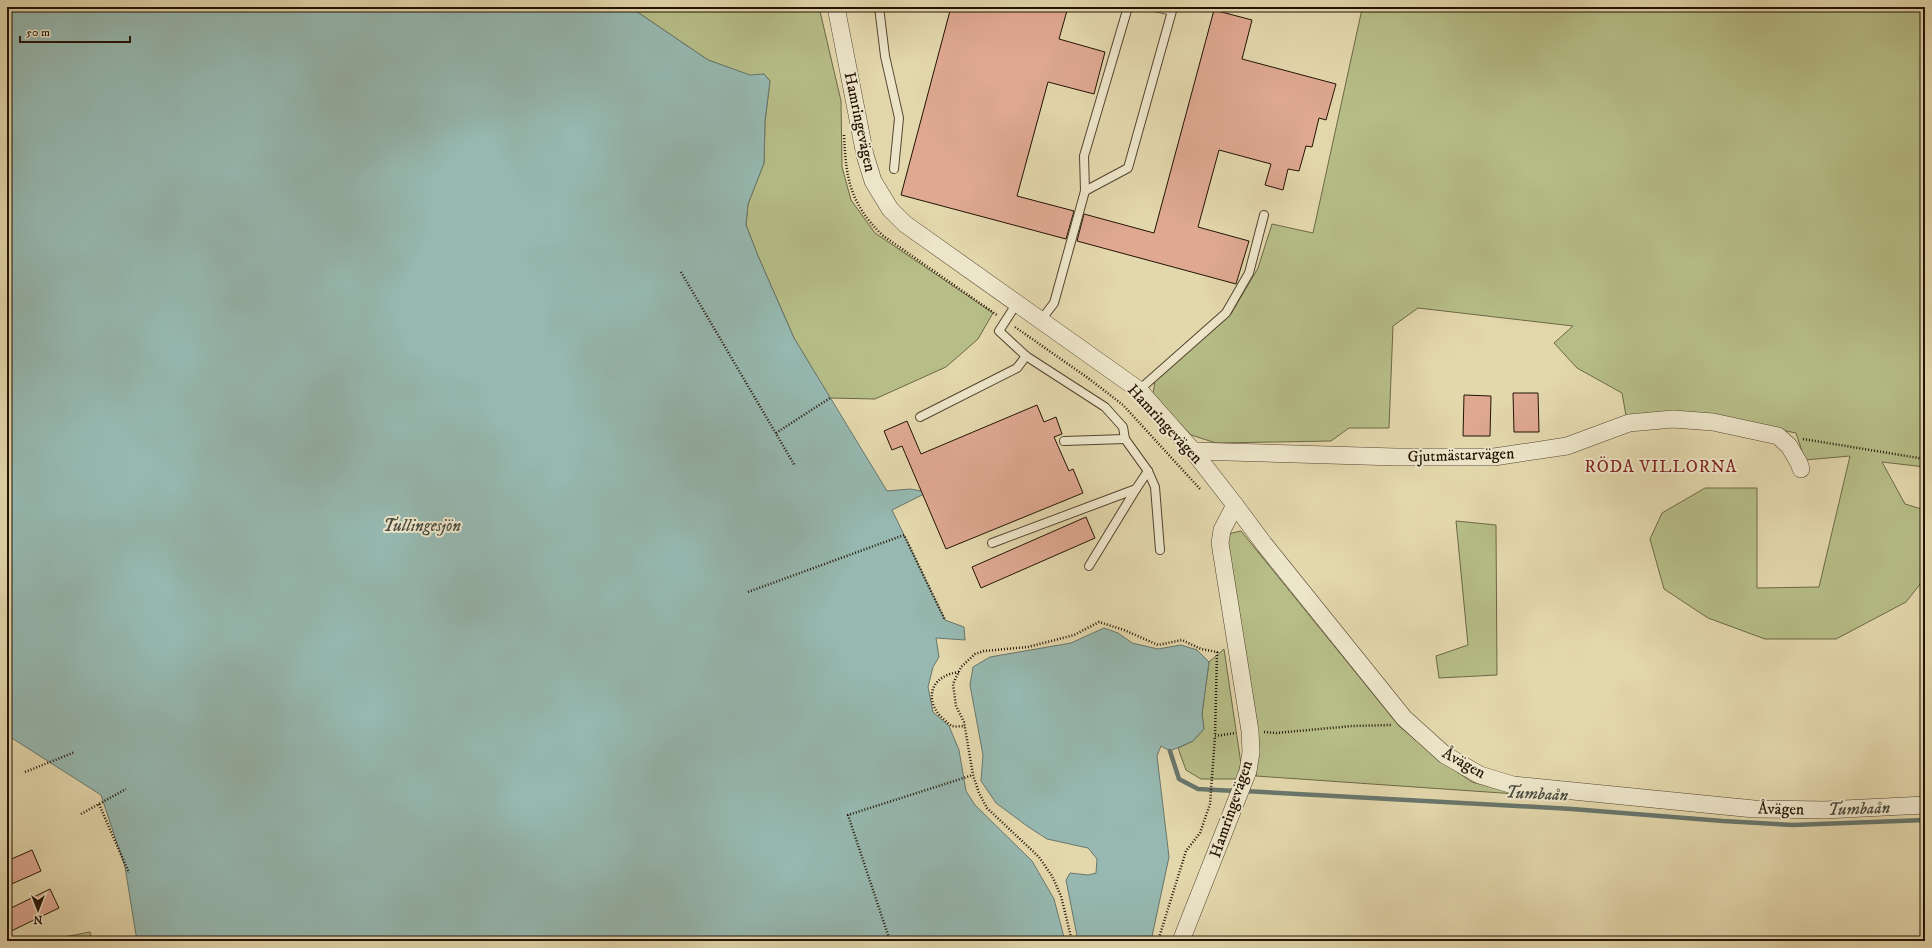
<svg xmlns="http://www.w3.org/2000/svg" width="1932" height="948" font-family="'IM FELL DW Pica',serif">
<rect width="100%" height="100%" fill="#e3d7ac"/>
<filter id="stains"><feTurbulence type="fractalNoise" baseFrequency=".005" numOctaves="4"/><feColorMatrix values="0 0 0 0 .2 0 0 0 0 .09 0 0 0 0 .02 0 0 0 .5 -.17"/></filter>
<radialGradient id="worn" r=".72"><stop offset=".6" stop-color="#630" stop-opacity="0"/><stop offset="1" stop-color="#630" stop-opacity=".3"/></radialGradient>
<g fill="#b6bd87" stroke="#6c6846">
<path d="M630,7h189l22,94 1,66 9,33 24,33 118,80 -15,26 -32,28 -71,32 -45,-1 -36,-60 -36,-82 -12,-31 2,-21 16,-41 1,-42 5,-40 -6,-7 -14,2 -42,-16z"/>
<path d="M1354,7h571v460l-43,-5 23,42 20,6v68l-19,24 -70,37h-71l-57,-21 -44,-29 -14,-50 12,-26 43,-25h52v100l62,-1 31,-131 -45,4 -9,-27 -78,-16 -92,-1 -4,-23 -45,-25 -23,-25 19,-17 -155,-18 -25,18 -4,102h-40l-18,13 -115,2 -25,-8 -38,-40 2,-15 76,-66 27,-46 14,-44 41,9 49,-224z"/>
<path d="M1456,521l40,4 1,150 -58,3 -3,-22 32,-11z"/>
<path d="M1241,531l158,195 42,35 31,21 44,12 -260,-18 1,-49 -32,-189 7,-5z"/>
<path d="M1224,649l17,115 -4,15h-36l-15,-9 -8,-22 15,-7 11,-12 -2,-15 7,-52z"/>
<path d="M90,932l2,9h-34l1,-3z"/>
</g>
<g fill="#96b8b0" stroke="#68766c">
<path d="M7,7h623l78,53 42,15 14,-1 6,7 -5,40 -1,42 -16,41 -2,21 12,31 36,82 93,153 23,-2 18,3 -36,18 53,110 19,7 1,13 -29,-2 3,19 -6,10 -5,20 5,25 16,14 10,24 7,41 9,14 57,56 22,38 11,42h-928l-12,-74 -24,-72 -94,-60z"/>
<path d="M1104,628l14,5 14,10 26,6 23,-4 16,5 12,12 -7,52 2,15 -11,12 -23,10 -9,-5 -4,10 12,101 -18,84h-73l-12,-61 4,-7 18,2 8,-2 1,-14 -9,-11 -41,-9 -20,-13 -31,-23 -15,-22 2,-26 -13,-70 3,-18 17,-10 81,-14z"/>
</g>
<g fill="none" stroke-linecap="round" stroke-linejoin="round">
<g stroke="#68766c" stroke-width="4.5">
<path d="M1170,751l9,28 19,10 38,2"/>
<path d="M1244,791l328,18 151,12 70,4 132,-5"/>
</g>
</g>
<g fill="#dea891" stroke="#231305">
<path d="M951,7h117l-9,32 46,13 -11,42 -46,-12 -31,114 57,15 -8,28 -165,-44z"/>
<path d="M1214,10l38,10 -10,39 94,25 -10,36 -7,-2 -7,29 -6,-1 -7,25 -11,-2 -5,21 -18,-5 6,-21 -52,-14 -21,77 51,14 -13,43 -159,-43 7,-27 70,19z"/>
<path d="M1513,393h25l1,39h-25z"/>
<path d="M1464,395l27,1 -1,40h-27z"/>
<path d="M1037,405l7,17 12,-5 6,17 -8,3 15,34 4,-2 10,24 -137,56 -44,-103 -10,4 -8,-19 23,-10 14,33z"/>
<path d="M1086,517l9,21 -114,50 -9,-21z"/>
<path d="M32,850l9,21 -34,15v-25z"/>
<path d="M50,889l9,19 -52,25v-23z"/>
</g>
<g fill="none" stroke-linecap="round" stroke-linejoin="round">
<defs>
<g id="service">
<path d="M879,7l6,49 14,62 -5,51"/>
<path d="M1085,191l43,-23 44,-157 -17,-4"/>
<path d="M1017,303l-18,28 27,25 79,51 18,20 2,12 23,32 7,16 5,63"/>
<path d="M1041,320l13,-17 31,-112 -1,-35 44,-149"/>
<path d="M1139,390l87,-77 23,-40 15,-58"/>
<path d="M920,417l97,-49 9,-12"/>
<path d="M1064,441l61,-2"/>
<path d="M992,543l144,-54 12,-18"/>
<path d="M1089,566l47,-77"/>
</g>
<g id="minor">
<path d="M836,7l29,148 8,26 17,28 15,15 234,166 54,61 42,54 -13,25 -2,13 30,188 1,21 -3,19 -67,170"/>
<path d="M1193,451l203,6h98l73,-11 62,-23 44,-4 40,3 65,14 11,10 10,17 2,6"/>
<path d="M1235,505l29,39 140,174 41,37 35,20 33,10 241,24 70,1 101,-5"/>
</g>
</defs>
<use href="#service" stroke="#53442f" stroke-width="10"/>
<use href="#minor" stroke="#53442f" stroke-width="18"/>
<g stroke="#231305" stroke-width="2.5" stroke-dasharray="1 2" stroke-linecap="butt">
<path d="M844,135c2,44 6,68 38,100l115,80"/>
<path d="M681,272l114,194"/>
<path d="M1015,327l73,51 35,27 78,85"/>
<path d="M776,433l54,-35"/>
<path d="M1803,439l122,20"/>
<path d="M748,592l156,-57 41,85"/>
<path d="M959,672c-25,3 -36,23 -19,44 4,3 8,8 12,10 4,1 9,0 13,0"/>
<path d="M1264,732l12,1 76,-7 39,-1"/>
<path d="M25,772l50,-20"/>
<path d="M99,804l30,69"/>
<path d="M81,814l45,-25"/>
<path d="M890,941l-42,-126 125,-40"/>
<path d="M1072,941l-11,-45 -9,-20 -13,-19 -52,-49 -8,-15 -6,-18 -9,-53 -8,-16 -3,-22 8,-17 14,-13 9,-3 44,-4 46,-12 25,-13 25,8 34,15 24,-5 19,9 16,3 -2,84"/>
<path d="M1158,941l28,-90 14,-18 10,-29 5,-68 21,-3"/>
</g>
<use href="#service" stroke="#ede5c9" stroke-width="8"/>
<use href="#minor" stroke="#ede5c9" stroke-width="17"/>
</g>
<g text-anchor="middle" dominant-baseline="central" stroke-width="4" stroke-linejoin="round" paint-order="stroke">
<g font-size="16" fill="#231305" stroke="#ede5c9">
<text transform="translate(860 122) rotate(78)">Hamringevägen</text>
<text transform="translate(1165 424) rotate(47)">Hamringevägen</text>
<text transform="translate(1461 455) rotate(-2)">Gjutmästarvägen</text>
<text transform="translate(1464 763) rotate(29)">Åvägen</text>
<text transform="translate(1231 809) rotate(-71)">Hamringevägen</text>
<text transform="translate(1781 809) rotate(1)">Åvägen</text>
</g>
<g font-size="17" letter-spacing="1" fill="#7a1f14" stroke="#ede5c9">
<text x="1661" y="467">RÖDA VILLORNA</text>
</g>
<g font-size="17" font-style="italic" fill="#4b4d41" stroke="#ede5c9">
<text x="422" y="526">Tullingesjön</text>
<text transform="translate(1537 794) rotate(3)">Tumbaån</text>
<text transform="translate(1859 809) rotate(-2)">Tumbaån</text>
</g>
</g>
<rect width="1932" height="948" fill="none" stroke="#e3d7ac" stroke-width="24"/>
<rect x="8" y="8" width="1916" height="932" fill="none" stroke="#231305" stroke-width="2"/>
<rect x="12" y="12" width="1908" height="924" fill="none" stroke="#231305"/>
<g transform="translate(38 910) rotate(180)" stroke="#ede5c9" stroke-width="3" paint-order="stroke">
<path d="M0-3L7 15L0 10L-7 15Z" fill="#231305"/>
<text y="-6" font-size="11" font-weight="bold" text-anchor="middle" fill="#231305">N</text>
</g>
<path d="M20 36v6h110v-6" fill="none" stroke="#231305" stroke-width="2"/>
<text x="26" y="36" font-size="12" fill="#231305" stroke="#ede5c9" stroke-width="3" paint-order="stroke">50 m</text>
<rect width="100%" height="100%" filter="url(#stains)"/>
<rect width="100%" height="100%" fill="url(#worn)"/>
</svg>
